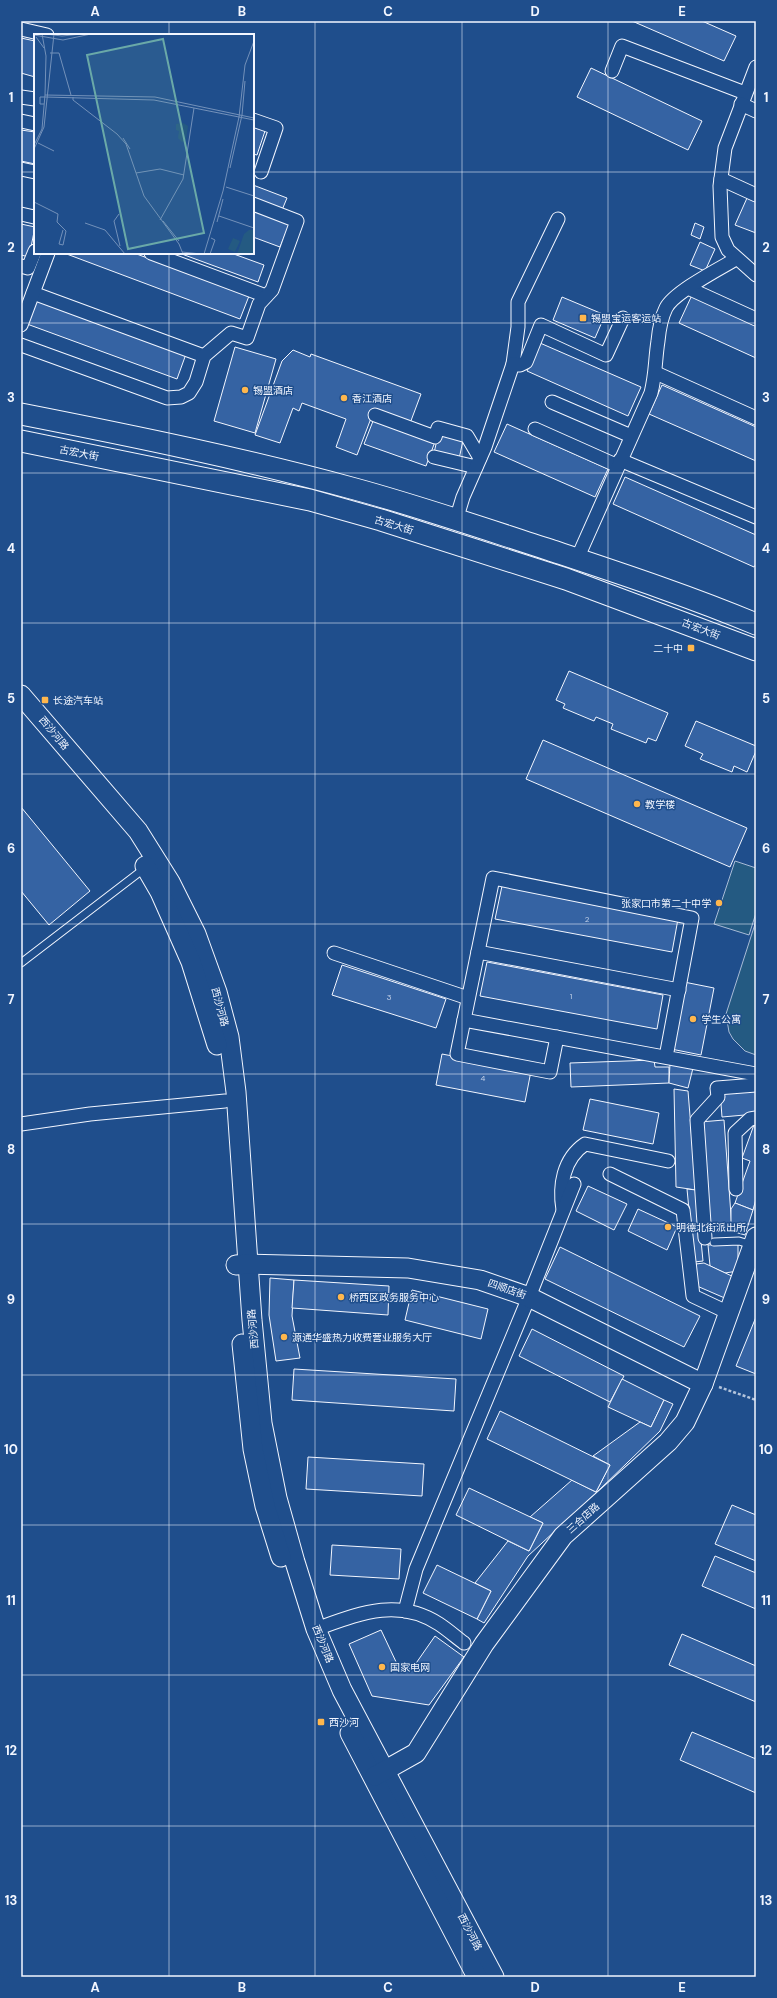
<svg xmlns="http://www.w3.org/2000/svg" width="777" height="1998" font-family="'DM Sans','Noto Sans SC',sans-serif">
<rect width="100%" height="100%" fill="#1f4e8c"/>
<g fill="#245a82" stroke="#a8bbd7">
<path d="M735,861l21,7v45l-7,22 -35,-11z"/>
<path d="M756,921v134l-11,-4 -12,-12 -4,-7 -3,-18z"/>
</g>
<g fill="#3563a3" stroke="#f2f6ff">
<path d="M632,21h70l34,15 -12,25z"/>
<path d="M21,38l14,3v36l-14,-4z"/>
<path d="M591,68l111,53 -14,29 -111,-53z"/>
<path d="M253,123l13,5 -9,27 -4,-1z"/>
<path d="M21,130l14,2v32l-14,-3z"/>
<path d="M253,185l34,13 -5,12 -29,-11z"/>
<path d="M747,198l9,4v31l-21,-8z"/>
<path d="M253,209l37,14 -10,24 -27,-10z"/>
<path d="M695,223l9,4 -4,12 -9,-4z"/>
<path d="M21,224l14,3 -6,30 -8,-2z"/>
<path d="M700,242l15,7 -10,22 -15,-6z"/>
<path d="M64,253h70l115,43 -9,23z"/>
<path d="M179,253h52l33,12 -6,17z"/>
<path d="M692,295l64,29v34l-77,-35z"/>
<path d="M562,297l43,18 -10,23 -42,-18z"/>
<path d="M37,299l149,55 -9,25 -150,-55z"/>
<path d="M540,343l101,44 -13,29 -101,-45z"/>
<path d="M235,347l41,12 -21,74 -41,-12z"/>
<path d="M293,350l17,7 1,-3 110,40 -12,32 -36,-13 -16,42 -21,-8 10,-28 -44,-16 -3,8 -6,-3 -13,35 -25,-8 27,-74z"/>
<path d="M662,385l94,42v34l-107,-47z"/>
<path d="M375,416l61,23 -10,27 -62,-22z"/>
<path d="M507,424l101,45 -13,28 -101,-45z"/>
<path d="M439,431l25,5 -5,23 -25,-6z"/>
<path d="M625,477l131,58v29l-2,3 -141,-63z"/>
<path d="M569,671l99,42 -12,28 -8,-3 -2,5 -35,-14 2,-5 -17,-7 -2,4 -31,-13 2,-4 -9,-4z"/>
<path d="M696,721l60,25v5l-9,21 -13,-6 -2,6 -32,-13 3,-5 -18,-8z"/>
<path d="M543,740l204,88 -17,39 -204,-88z"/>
<path d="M21,807l69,84 -41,34 -28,-34z"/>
<path d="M502,886l176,33 -6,33 -177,-33z"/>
<path d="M487,962l176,33 -6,34 -177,-33z"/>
<path d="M342,965l104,34 -10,29 -104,-33z"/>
<path d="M684,982l30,6 -13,67 -30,-6z"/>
<path d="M442,1054l89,17 -6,31 -89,-17z"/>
<path d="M654,1060l1,7h14v16l-98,4 -1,-24z"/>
<path d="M670,1063l23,5 -5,20 -19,-5z"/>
<path d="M756,1088v26l-34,3 -2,-26z"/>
<path d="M674,1089l14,2 8,99 -20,-3z"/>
<path d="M590,1099l69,14 -6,31 -70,-14z"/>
<path d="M724,1120l8,109 -24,1 -8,-108z"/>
<path d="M755,1122l1,77 -3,11 -18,-7 15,-42 -8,-3z"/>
<path d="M588,1186l39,18 -13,26 -38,-19z"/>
<path d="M687,1189l9,1 7,71 -9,1z"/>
<path d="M735,1203l18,7 -8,25 -14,-4v-22z"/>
<path d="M638,1209l39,18 -10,23 -39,-19z"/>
<path d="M738,1244v27l-13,2 -15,-7 -2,-21z"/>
<path d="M560,1247l140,69 -16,31 -139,-68z"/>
<path d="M704,1263l32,15 -9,21 -30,-13 -1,-22z"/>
<path d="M270,1278l24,2 -2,36 8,42 -24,3 -7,-46z"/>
<path d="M294,1280l95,6 -1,29 -96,-7z"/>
<path d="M412,1290l76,19 -7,30 -76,-19z"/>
<path d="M756,1317v57l-20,-8z"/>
<path d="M532,1329l92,47 -14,26 -91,-46z"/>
<path d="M294,1369l162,10 -2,32 -162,-11z"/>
<path d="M622,1379l42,21 -13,27 -43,-20z"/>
<path d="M664,1400l9,4 -13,27 -64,62 -68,63 -44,67 -7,-4 14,-28 -16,-8 33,-42 21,10 14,-28 -13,-6 42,-37 24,12 14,-27 -17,-9 47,-34 11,5z"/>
<path d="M500,1411l110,54 -14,27 -109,-53z"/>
<path d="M308,1457l116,7 -2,32 -116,-7z"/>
<path d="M469,1488l74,35 -14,28 -73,-36z"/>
<path d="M732,1505l24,10v46l-41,-17z"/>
<path d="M332,1545l69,4 -2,30 -69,-4z"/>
<path d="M715,1556l41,17v36l-54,-23z"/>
<path d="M437,1565l54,26 -14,28 -54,-26z"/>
<path d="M381,1630l17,36 14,3 23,-33 29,21 -35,48 -57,-9 -23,-52z"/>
<path d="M682,1634l74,32v36l-87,-37z"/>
<path d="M692,1732l64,27v34l-76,-33z"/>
</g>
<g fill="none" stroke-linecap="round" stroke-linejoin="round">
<defs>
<g id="lane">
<path d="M21,963l124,-95"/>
<path d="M714,1242l25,-1 13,4"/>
</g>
<g id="street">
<path d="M21,29l26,6"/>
<path d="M756,67l-31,81 -5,38 2,51 6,13 28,25"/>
<path d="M612,71l10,-25 123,47"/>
<path d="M21,97l14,2"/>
<path d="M741,104l15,7"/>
<path d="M253,120l23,8 -15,44"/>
<path d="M21,121l14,3"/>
<path d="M21,169l14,3"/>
<path d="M721,179l35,16"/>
<path d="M21,214l13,3 1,-1"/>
<path d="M151,253l115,43"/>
<path d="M21,266l7,2 7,-17"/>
<path d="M688,288l68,31"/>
<path d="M33,293l171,63"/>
<path d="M21,325l27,-72"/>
<path d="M21,345l146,53 14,-1 8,-4 7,-11 8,-26 27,-23 16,5 12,-34 13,-14 25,-69 -44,-17"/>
<path d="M513,364l5,-37v-25l40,-83"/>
<path d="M656,373l100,45"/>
<path d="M552,402l79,34"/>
<path d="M375,415l60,22 3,-9 29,8 13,22"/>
<path d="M535,429l83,37"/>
<path d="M434,457l42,10"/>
<path d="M620,460l136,57"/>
<path d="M456,520l7,-23 22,-50 28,-83 7,1 6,-3 15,-37 65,30 17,-37"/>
<path d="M577,559l74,-166c5,-20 4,-33 7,-52 1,-11 3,-23 8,-33 8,-16 53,-39 70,-49"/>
<path d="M478,952l201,38"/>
<path d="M334,953l134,45"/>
<path d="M464,1020l-7,34 93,18 7,-35"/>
<path d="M666,1057l26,-139 -199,-40 -29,142 292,54"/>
<path d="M21,1124l69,-10 135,-13"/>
<path d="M610,1174l73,36 10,86 36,17"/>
<path d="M736,1189l-1,-56 15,-14 6,-1"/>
<path d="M563,1210c-4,-24 0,-51 22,-66l83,17"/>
<path d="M705,1238l-8,-118 21,-23 -1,-9 39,-3"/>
<path d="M405,1611l11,-42 113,-272 45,-113"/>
<path d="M316,1629c42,-15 81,-32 123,-5 9,6 17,13 25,19"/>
</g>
<g id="secondary">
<path d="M21,695l117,136 32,51 26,52 21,58 12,45 7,55 16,228 10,103 15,75 18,64 21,67 26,61 152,287"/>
<path d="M145,866l15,26 31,70 26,83"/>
<path d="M236,1265l12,-1 160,4 72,12 49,17 174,87"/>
<path d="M242,1344l11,105 12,57 16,51"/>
<path d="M350,1733l127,244"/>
<path d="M375,1776l41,-23 68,-109 79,-108 105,-94 17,-20 18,-38 53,-147"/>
</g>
<g id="primary">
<path d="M21,414c112,22 224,45 334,75 66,18 130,40 195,61 69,23 139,46 206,74"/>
<path d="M21,441l289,59 71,20 185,59 190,71"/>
</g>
</defs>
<use href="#lane" stroke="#f2f6ff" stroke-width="9"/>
<use href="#street" stroke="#f2f6ff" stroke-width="15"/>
<use href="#secondary" stroke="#f2f6ff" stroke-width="21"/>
<use href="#primary" stroke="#f2f6ff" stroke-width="23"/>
<path stroke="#b3c4dc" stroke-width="2.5" stroke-dasharray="3 2" stroke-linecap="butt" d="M719,1387l37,13"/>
<use href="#lane" stroke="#1f4e8c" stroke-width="7"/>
<use href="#street" stroke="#1f4e8c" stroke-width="13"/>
<use href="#secondary" stroke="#1f4e8c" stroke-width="19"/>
<use href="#primary" stroke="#1f4e8c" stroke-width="21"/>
</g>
<path fill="none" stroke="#f2f6ff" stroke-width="1" stroke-opacity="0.55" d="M169,21v14M315,21v1956M462,21v1956M608,21v1956M21,172h14M253,172h503M169,253v1724M21,323h735M21,473h735M21,623h735M21,774h735M21,924h735M21,1074h735M21,1224h735M21,1375h735M21,1525h735M21,1675h735M21,1826h735"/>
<g fill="#ffb74d" stroke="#1f4e8c" stroke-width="1.5">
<rect x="579" y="314" width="8" height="8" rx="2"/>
<circle cx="245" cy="390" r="4"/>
<circle cx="344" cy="398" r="4"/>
<rect x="687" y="644" width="8" height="8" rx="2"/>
<rect x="41" y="696" width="8" height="8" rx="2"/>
<circle cx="637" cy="804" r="4"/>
<circle cx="719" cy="903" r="4"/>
<circle cx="693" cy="1019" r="4"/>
<circle cx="668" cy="1227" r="4"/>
<circle cx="341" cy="1297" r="4"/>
<circle cx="284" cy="1337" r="4"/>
<circle cx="382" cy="1667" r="4"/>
<rect x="317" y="1718" width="8" height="8" rx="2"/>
</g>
<g text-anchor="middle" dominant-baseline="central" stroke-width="3" stroke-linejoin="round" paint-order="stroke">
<g font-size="8" fill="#c3d1e8">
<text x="587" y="919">2</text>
<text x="571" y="996">1</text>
<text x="389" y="997">3</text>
<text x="483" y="1078">4</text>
</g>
<g font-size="10" fill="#f2f6ff" stroke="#1f4e8c" text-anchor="start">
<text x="591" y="318">锡盟宝运客运站</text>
<text x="253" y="390">锡盟酒店</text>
<text x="352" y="398">香江酒店</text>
<text x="683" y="648" text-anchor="end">二十中</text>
<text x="53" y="700">长途汽车站</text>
<text x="645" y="804">教学楼</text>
<text x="711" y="903" text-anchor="end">张家口市第二十中学</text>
<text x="701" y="1019">学生公寓</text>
<text x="676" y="1227">明德北街派出所</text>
<text x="349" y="1297">桥西区政务服务中心</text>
<text x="292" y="1337">源通华盛热力收费营业服务大厅</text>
<text x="390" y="1667">国家电网</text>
<text x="329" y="1722">西沙河</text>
</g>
<g font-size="10" fill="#f2f6ff" stroke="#1f4e8c">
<text transform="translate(79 453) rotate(11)">古宏大街</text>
<text transform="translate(394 525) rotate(17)">古宏大街</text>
<text transform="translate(701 629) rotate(21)">古宏大街</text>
<text transform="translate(54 733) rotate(50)">西沙河路</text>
<text transform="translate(220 1007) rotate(75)">西沙河路</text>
<text transform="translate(507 1289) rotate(19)">四顺店街</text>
<text transform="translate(253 1329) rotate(-95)">西沙河路</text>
<text transform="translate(583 1518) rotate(-42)">三合店路</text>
<text transform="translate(323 1644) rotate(68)">西沙河路</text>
<text transform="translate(470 1932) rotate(63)">西沙河路</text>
</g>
</g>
<g transform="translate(34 34)">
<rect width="220" height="220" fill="#1f4e8c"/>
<path d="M149,89l5,3 -2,14 -4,2 -4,-4 1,-7 -3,-1v-6zM215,196h5v24h-17l7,-20zM199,204l7,3 -5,11 -7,-3z" fill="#245a82"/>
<path fill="none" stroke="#7391ba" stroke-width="1" d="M11,0l17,2 20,-2M0,1l29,5 28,-6M2,3l8,11M16,19h9l12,42M11,61l110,2 99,21M11,63l109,3 100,20M39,63v3l44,34 9,10 18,52 35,48 4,10M10,70h-4v-7h5M89,104l7,11M4,109l16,8M0,111l8,-16 3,-34 1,-39 -4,-22M0,115l10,-22 10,-93M196,134l12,-53 3,-34M102,139l24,-4 24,6M192,153l28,9M0,168l24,12 -1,8 9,9 -3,14 -4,-1 4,-14M85,180l-5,7 6,25M185,182l35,12M126,186l23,-41 11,-71M129,187l16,20M183,188l6,-23M51,189l20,7 20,24M148,218l19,2M170,220l19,-63 16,-74 6,-52 9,-24M176,220l5,-14 -4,-2"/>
<path fill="#6aa9a8" fill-opacity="0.15" stroke="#6aa9a8" stroke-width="2" d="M129,5l41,194 -76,16 -41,-194z"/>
<rect width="220" height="220" fill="none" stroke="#f2f6ff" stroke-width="2"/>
</g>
<rect width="777" height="1998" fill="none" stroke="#1f4e8c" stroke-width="44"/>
<rect x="22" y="22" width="733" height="1954" fill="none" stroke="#f2f6ff" stroke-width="1.5"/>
<g font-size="13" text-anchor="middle" font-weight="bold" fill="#f2f6ff">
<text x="95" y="16">A</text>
<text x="242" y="16">B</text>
<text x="388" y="16">C</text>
<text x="535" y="16">D</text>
<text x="682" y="16">E</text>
<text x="11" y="102">1</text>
<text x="766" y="102">1</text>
<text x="11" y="252">2</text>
<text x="766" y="252">2</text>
<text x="11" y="402">3</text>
<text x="766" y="402">3</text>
<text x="11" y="553">4</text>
<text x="766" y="553">4</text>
<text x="11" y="703">5</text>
<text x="766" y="703">5</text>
<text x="11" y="853">6</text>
<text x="766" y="853">6</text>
<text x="11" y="1004">7</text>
<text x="766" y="1004">7</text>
<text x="11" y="1154">8</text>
<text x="766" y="1154">8</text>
<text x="11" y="1304">9</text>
<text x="766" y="1304">9</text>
<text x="11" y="1454">10</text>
<text x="766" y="1454">10</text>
<text x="11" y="1605">11</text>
<text x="766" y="1605">11</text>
<text x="11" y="1755">12</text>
<text x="766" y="1755">12</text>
<text x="11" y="1905">13</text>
<text x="766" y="1905">13</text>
<text x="95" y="1992">A</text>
<text x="242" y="1992">B</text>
<text x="388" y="1992">C</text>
<text x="535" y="1992">D</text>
<text x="682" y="1992">E</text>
</g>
</svg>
